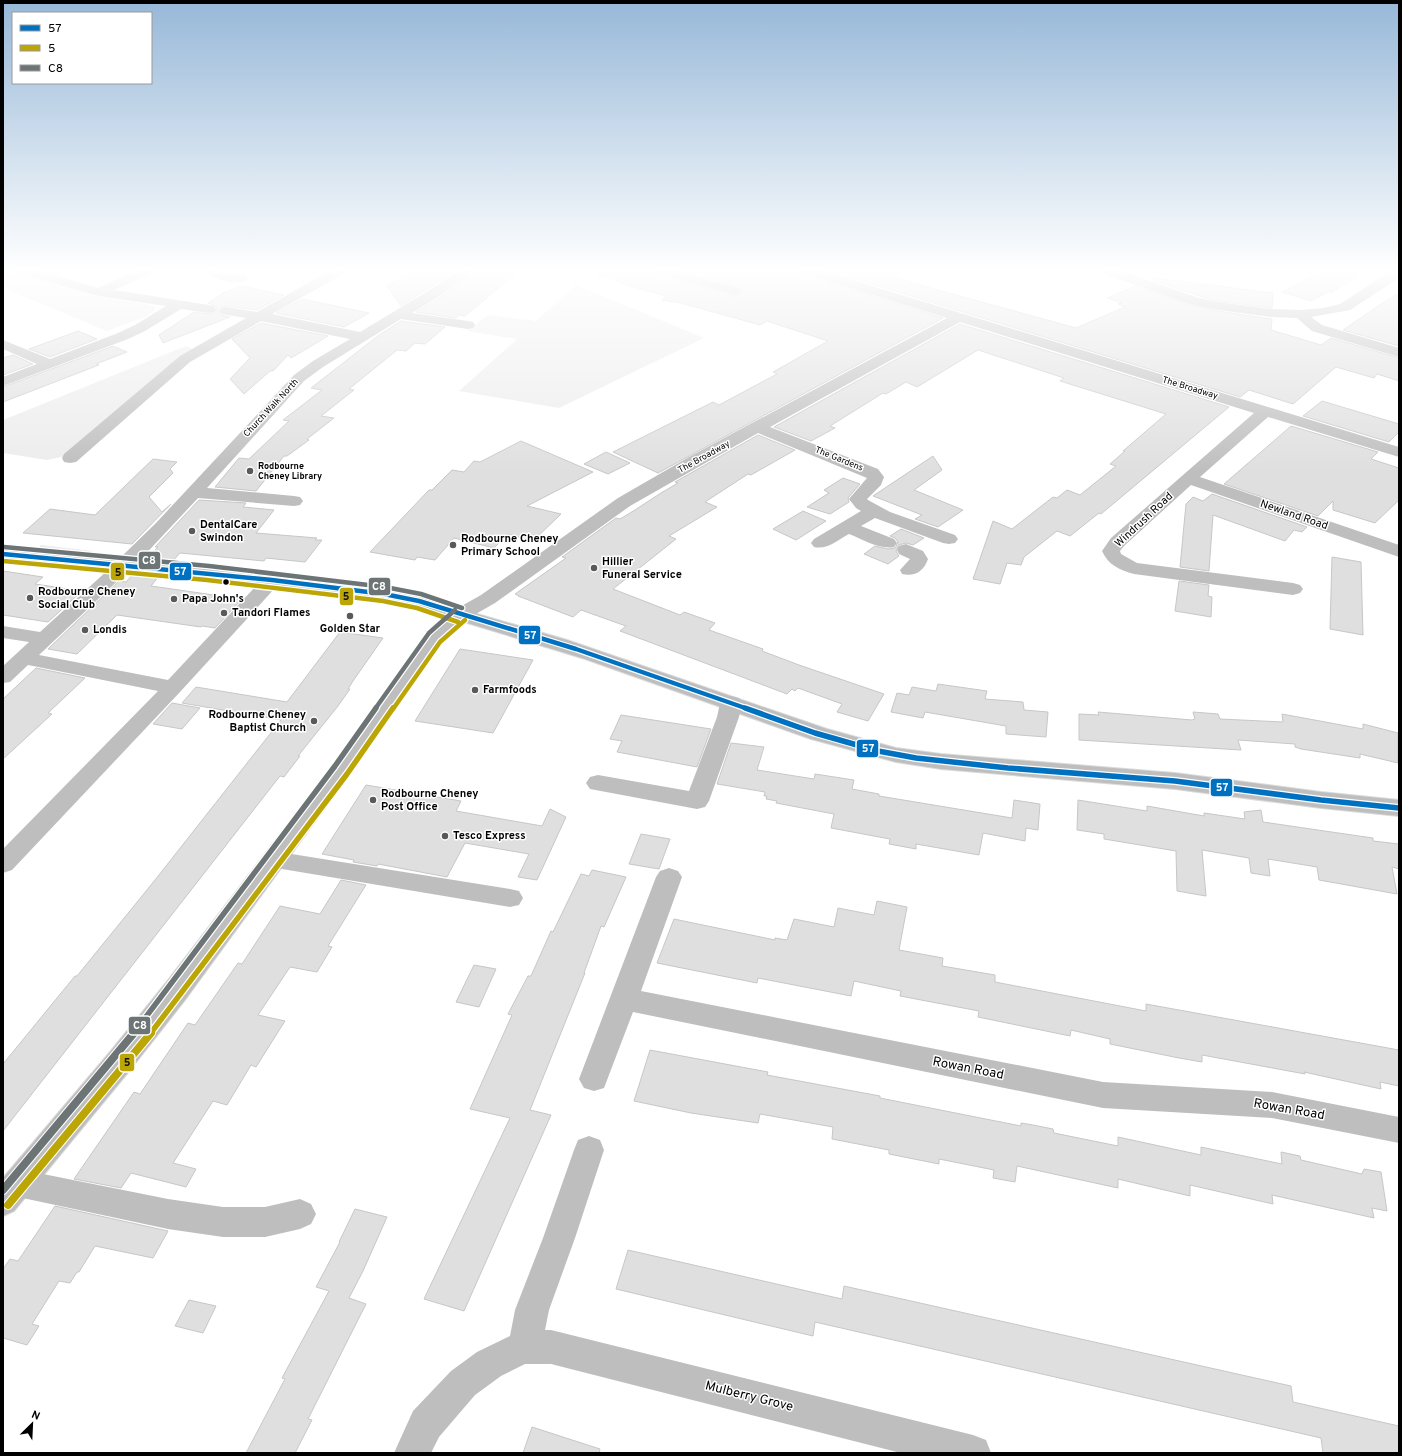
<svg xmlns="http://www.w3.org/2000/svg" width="1402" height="1456" font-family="Overpass,sans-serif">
<rect width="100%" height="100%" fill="#fff"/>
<g fill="#ececec">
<path d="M13,272l80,23 57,10 5,2v3l-8,6 -40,15 -104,-43v-15z"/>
<path d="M576,285l128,53 -145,70 -100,-17 58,-52 -50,-8 21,-16 48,6z"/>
<path d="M186,346l8,4 -122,101 -11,6 -14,3 -44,-7v-33z"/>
<path d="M41,545l52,6 -7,7 -15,-2 -33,-8z"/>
</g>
<g fill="#dfdfdf" stroke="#c7c7c7">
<path d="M418,269h40l-57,37 -14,-20z"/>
<path d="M477,269h44l-56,47 -6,-1 -3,3 -40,-6 23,-14z"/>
<path d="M597,269h53l3,4 81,23 5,-1 3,-3 -3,-5 -60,-18h116l3,4 145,45 -285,155 -45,-21 100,-50 6,3 58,-31 -4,-2 55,-31 -61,-20 -7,4 -79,-22 -19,-3 4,-4 -46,-13 2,-1 -25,-8z"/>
<path d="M823,269h83l-15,8 185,51 49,-21 -7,-3 4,-1 -15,-5 28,-12 51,18 25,6 61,9 -1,11 50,15 10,-7 68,20v23l-22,-7 -3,4 -38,-11 -43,37 -44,-14 -9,7z"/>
<path d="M1327,269h38l-11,7h3l-26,17 -3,-1 -17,9 -29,-9z"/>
<path d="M1156,278l117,15 -1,15 -61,-8 -59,-20z"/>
<path d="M241,286l43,9 -27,15 -31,-4 -5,1 -3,3 2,5 10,2 -67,26 -4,-8 35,-23 15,2 5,-1 3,-5 -3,-3 -6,-2 15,-10z"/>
<path d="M1399,293v53l-56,-16 41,-28z"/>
<path d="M302,299l67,14 -25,14 -68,-14z"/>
<path d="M401,321l44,6 -20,17 -10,-1 -9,8 -9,-1 -48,39 5,1 -33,26 13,2 -27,21 2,1 -22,16h-3l-28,35 -41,-4 24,-29 10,1 40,-38 -6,-1 39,-30 -11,-2 68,-53z"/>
<path d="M261,323l67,13 -37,22 -3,-3 -15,16h-3l-26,23 -14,-15 20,-21 -18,-19z"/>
<path d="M960,324l269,83 -128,107 -2,-1 -29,23 -13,-5 -33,26 -3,8 -14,-2 -7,21 -27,-5 20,-58 19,8 41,-32 4,1 10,-8 13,5 36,-29 -6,-2 15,-13h-2l43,-37 -106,-33 4,-3 -86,-28 -61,37 -11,-5 -20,12 -3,-1 -53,33 5,2 -24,13 -37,-14z"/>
<path d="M78,331l19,8 -47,18 -21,-8z"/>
<path d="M113,346l14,6 -31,12 3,1 -96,37v-15z"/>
<path d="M13,355l20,9 -30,11v-17z"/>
<path d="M1322,401l77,23v8l-10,10 -86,-26z"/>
<path d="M1291,426l87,26 -7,7 28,9v32l-24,23 -42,-13v-9l-15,15 -94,-32z"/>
<path d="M758,435l37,15 -44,25 -3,-1 -43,28 12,5 -48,29 7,3 -63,50 67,26 4,-3 31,11 -6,7 54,19 -1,2 37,14 85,29 -16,27 -31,-9 5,-8 -44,-16 -3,3 -3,-2 -5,5 -167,-63 6,-5 -45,-16 -8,7 -55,-21h1l-4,-2 51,-36 -4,-1 54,-39 4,1 15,-9 26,-17 17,-10 -3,-1z"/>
<path d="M521,441l72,31 -66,34 34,8 -28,27 -25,-7 -14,14 -40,-10 -19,22 -18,-3 -2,3 -45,-8 59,-62h3l20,-20 12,2 10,-11 6,1z"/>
<path d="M606,452l24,11 -22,11 -24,-10z"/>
<path d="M933,456l9,14 -28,20 49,20 -25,17 -23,-8 7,-4 -49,-19z"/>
<path d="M153,459l24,3 -7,7 3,4 -24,24 13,15 9,-8 -39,40 -109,-11 27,-24 45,6z"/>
<path d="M843,478l17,6 -12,14 1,4 -19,12 -23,-7 22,-14 -5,-3z"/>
<path d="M1212,494l95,33 -5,5 -8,-2 -9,11 -72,-26 -4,56 -29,-4 6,-63 7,-7 10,4z"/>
<path d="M199,500l47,3 -3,4 31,3 -18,23 61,5 -2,2h7l-17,22 -39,-4 -2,3 -84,-8 -9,10 -25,-3 12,-13h-3z"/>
<path d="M803,511l23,10 -30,19 -23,-11z"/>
<path d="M901,529l23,9 -11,7 -7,-2 -7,2 -3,6 3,5 -11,8 -24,-10 11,-8 13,3 7,-1 3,-6 -3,-4 -5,-2z"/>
<path d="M1332,557l29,5 2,73 -33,-6z"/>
<path d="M3,571l40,6 -8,7 47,7 -34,31 -45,-7z"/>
<path d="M134,573l25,3 -8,10 91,13 -27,29 -13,-2 -1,1 -84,-12 -40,39 -29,-5 71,-68 7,1z"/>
<path d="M1179,581l30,4 -1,11 4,1 -1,20 -36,-6z"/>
<path d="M340,632l43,6 -30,43 -5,8h2l-12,17 -40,50h2l-16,21 -4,-1 -277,355v-67l72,-88h2l78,-96 126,-160 -99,-17 14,-16 91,15z"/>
<path d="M460,649l73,11 -40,73 -78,-12z"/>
<path d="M36,668l49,10 -37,35 4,1 -49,45v-60z"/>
<path d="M938,684l49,7 -2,8 38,3 1,8 24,2 -2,25 -40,-3v-8l-81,-14 -2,6 -32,-6 6,-19 12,2 3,-8 24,4z"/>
<path d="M172,703l28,5 -18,21 -29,-5z"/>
<path d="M1098,712l94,8 3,-1 -2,-7 25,2 2,5 63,3 -1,-8 81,15v-5l35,9v30l-38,-9v4l-59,-9 -6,-2v-3l-57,-4 3,10 -162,-10v-26l20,1z"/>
<path d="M621,715l90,14 -14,38 -80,-15 5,-11 -12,-2z"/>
<path d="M731,743l33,4 -7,23 57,9 1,-5 39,6 -2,9 27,5v2l133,22 2,-18 26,4 -2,26 -12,-2 -1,13 -42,-8 -4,22 -63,-11v5l-27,-5 1,-5 -59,-11 3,-14 -58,-11 1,-2 -11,-2 1,-3h-3l1,-4 -48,-8z"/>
<path d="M366,785l95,16 -5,10 86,15 8,-17 16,8 -29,63 -19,-3 11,-23 -64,-11 -18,34 -69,-13 -1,2 -24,-4 1,-2 -32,-6z"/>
<path d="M1078,800l69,11v-5l57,10v-3l41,6 -1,-7 17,-2 2,12 96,14 14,2v3l26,3v25l-7,-2 5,27 -78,-14 -2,-13 -49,-8 2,17 -19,-3 -2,-15 -47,-8 4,46 -29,-5 -1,-40 -72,-12v-5l-27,-4z"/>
<path d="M641,834l29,5 -11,30 -30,-5z"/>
<path d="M592,870l34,7 -22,50 -3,-1 -17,47h1l-55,137 21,5 -87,196 -40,-12 86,-181 -40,-9 42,-94 -4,-1 20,-38h3l20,-45 2,1 28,-58 8,2z"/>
<path d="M341,880l25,5 -38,61 4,1 -15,25 -27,-5 -32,48 27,6 -29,46 -5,-2 -24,40 -14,-4 -40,62 23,6 -10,18 -55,-14 -10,15 -47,-9 60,-87 6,2 48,-71 7,2 43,-62 4,1 38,-58 40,8z"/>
<path d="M877,901l30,6 -8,43 44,8 -1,8 53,9v7l151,29v-7l253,46v36l-19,-4 1,7 -77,-17 1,2 -103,-19v7l-23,-4 -69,-14v-5l-39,-9 -1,6 -92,-19 1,-6 -79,-15 1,-5 -47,-10 -3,15 -93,-18 -1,5 -100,-20 17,-44 101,21v-2l12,2 7,-21 40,8 4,-19 36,7z"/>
<path d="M474,965l22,4 -17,38 -23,-5z"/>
<path d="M650,1050l118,22 -1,3 113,21v2l141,28v-3l12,2 20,4 1,4 64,13v-9l83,18v-8l81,17 -1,-12 19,4 1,4 61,14 2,-5 17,3 6,39 -15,-3 2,10 -102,-23 1,9 -83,-19v11l-72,-17v9l-101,-22 -2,16 -22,-4 1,-8 -55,-11v5l-50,-10v-4l-57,-11 1,-12 -73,-13 -2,9 -67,-10 -57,-12z"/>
<path d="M55,1206l113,25 -15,27 -58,-12 -16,26h-2l-7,11 -11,-2 -27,43 7,2 -12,19 -24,-7v-69l7,-10 8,2z"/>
<path d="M355,1209l32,8 -24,54 -14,27 17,6 -58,115 4,1 -17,33h-49l39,-74 -3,-1 47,-87 -13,-4 24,-45h-1z"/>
<path d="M628,1250l214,49 2,-13 447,100 2,16 106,24v27h-76l-2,-15 -506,-116 -2,14 -197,-47z"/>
<path d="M189,1300l27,6 -13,27 -28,-7z"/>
<path d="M532,1427l68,22 -1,4h-76z"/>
</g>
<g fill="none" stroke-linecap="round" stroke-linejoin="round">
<defs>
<path id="major" d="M460,609l107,31 260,89 69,19 45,6 234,19 146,19 78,8v16l-78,-8 -146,-19 -234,-20 -45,-7 -85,-23 -226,-80 -121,-37 -22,19 -93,134 -164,225 -55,70 -116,141 -11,5v-38l107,-126 55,-68 168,-219 95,-132 25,-22z"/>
</defs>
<use href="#major" stroke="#dbdbdb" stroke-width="2"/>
<g fill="#bebebe" fill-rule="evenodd">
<path d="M11,269h21l66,19 42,-19h17l-2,3 -41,18 95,15 5,1 2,3 -2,3 -5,1 -28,-4 -36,22 -17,8 -125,47v-9l34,-13 -34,-15v-9l47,19 68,-26 17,-8 31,-19 -67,-10 -86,-24z"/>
<path d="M201,269h17l8,4 20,2 1,3 -1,3c-16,4 -30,-3 -43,-9z"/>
<path d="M333,269h16l-2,3 -75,42 88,18 68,-41 33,-22h15l-38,28 -26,16 56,8 5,1 2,3 -2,3 -5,1 -67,-10 -78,48 -19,14 -97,107 87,8 6,1 3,4 -3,4 -6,1 -96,-8 -59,63 133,13 112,14 42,9 32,11 23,-13 137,-97 71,-41 258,-139 -149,-46 -2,-3h21l582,178v10l-131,-40 -68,60 199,68v12l-208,-72 -67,61 -4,5 1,3 16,9 156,20 7,2 3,4 -3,4 -7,2 -159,-21c-14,-4 -26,-9 -32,-23l9,-13 143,-125 -294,-91 -190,105 108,42 6,8 -3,8 -14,14 1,1 22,12 65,23 3,4 -3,4 -6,1 -6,-1 -68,-25 -14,8 33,13 3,4 -3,4c-14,3 -32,-8 -45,-13 -11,6 -22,16 -35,13l-3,-4 3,-4 47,-28 -5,-3 -7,-9 18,-21 -109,-45 -128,73 -135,97 -28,16 -7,2 -46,-15 -30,-6 -108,-13 -96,105 -168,178 -9,3v-24l155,-158 -130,-26 -18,17 -7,1v-17l26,-24 -26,-4v-12l37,6 69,-63 -106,-9v-12l116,11 37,-36 138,-148 19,-14 37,-22 -89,-18 -71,41 -114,100 -6,1 -6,-1 -2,-4 2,-4 116,-98 66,-38 -25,-4 -2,-3 2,-3 5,-1 31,5zM128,571l129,14 -89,95 -129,-25z"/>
<path d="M651,269h21l67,19 2,3 -2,3 -5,1 -81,-23z"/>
<path d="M1097,269h19l80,28 15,4 60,8 30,1 22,-2 17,-4 54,-35h5v9l-49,32 -39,7 11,8 77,23v9l-87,-26 -15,-13 -26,-1 -60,-8 -25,-6 -87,-31z"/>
<path d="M906,544l17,7 5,8c-4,12 -13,18 -26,15l-2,-4 10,-11 -11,-5 -2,-4 2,-4z"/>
<path d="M731,696l8,2 3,5 -3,14 -30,84 -4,6 -8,2 -107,-20 -4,-6 4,-6 8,-2 91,16 28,-74 3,-14 3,-5z"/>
<path d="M273,851l237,38 9,2 4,7 -4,7 -9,2 -246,-41 -3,-6 3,-6z"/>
<path d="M669,868l9,3 4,6 -41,114 462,91 169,10 127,25v26l-127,-25 -169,-10 -470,-96 -29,76 -10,3 -10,-3 -5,-9 77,-202 4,-6z"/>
<path d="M589,1136l11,4 4,10 -29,88 -26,72 -4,20h6l422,105 13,5 5,13h-90l-350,-89h-26l-24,12 -26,19 -36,42 -8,16h-37l19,-42 38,-40 26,-19 33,-16 5,-26 28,-72 31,-88 4,-10z"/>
<path d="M18,1169l150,30 55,8h42l35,-8 11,5 5,10 -5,10 -11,5 -35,8h-42l-55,-8 -150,-32 -11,-4 -4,-11 4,-9z"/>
</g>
<use href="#major" fill="#bebebe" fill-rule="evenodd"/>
<defs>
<path id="bus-1-far1" d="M3,554l269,26 112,14 35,7 157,48 172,60"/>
<path id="bus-1" d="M745,708l70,25 63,18 38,7 92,10 167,13 146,19 78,8"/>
<g id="bus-2-far2">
<path d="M3,561l204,19 176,21 34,7 41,14"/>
<path d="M393,709l47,-67 25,-22"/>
</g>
<path id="bus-2-far1" d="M150,1034l197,-260 46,-66"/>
<path id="bus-2" d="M8,1205l143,-172"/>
<g id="bus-3-far2">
<path d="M4,547l205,19 176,21 36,7 41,14"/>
<path d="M375,709l54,-76 26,-23"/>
</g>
<path id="bus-3-far1" d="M133,1034l202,-268 41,-58"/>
<path id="bus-3" d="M3,1190l131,-157"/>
</defs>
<use href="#bus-1-far1" stroke="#fff" stroke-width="7"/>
<use href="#bus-1" stroke="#fff" stroke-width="8"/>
<use href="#bus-2-far2" stroke="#fff" stroke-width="7"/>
<use href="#bus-2-far1" stroke="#fff" stroke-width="8"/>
<use href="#bus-2" stroke="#fff" stroke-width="10"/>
<use href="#bus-3-far2" stroke="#fff" stroke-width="7"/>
<use href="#bus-3-far1" stroke="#fff" stroke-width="8"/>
<use href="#bus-3" stroke="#fff" stroke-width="10"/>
<use href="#bus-1-far1" stroke="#0070c0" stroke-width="4.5"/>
<use href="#bus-1" stroke="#0070c0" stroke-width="5.5"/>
<use href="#bus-2-far2" stroke="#bca605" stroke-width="4.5"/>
<use href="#bus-2-far1" stroke="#bca605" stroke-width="5.5"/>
<use href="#bus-2" stroke="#bca605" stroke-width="8"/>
<use href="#bus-3-far2" stroke="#6c7476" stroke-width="4.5"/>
<use href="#bus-3-far1" stroke="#6c7476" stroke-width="5.5"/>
<use href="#bus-3" stroke="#6c7476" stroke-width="8"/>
</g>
<linearGradient id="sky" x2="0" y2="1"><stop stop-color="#97b8d8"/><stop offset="0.57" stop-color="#fff"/><stop offset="1" stop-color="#fff" stop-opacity="0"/></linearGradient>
<rect width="1402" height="473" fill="url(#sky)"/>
<g fill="#595959" stroke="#fff" stroke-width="1.5">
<circle cx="250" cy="471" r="4"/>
<circle cx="192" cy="531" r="4"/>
<circle cx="453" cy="545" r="4"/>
<circle cx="594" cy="568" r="4"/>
<circle cx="30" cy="598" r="4"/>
<circle cx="174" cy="599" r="4"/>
<circle cx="224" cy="613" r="4"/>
<circle cx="350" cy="616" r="4"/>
<circle cx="85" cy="630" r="4"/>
<circle cx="475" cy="690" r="4"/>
<circle cx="314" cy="721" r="4"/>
<circle cx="373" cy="800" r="4"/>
<circle cx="445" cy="836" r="4"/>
</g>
<circle fill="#000" stroke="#fff" stroke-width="1.5" cx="226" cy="582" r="3.5"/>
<g text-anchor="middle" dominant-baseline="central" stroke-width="3" stroke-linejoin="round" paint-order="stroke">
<g font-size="9" fill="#000" stroke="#fff">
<text transform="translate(1190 388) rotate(17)">The Broadway</text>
<text transform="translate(271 408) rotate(-47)">Church Walk North</text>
<text transform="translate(704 457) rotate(-29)">The Broadway</text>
<text transform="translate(839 459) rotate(22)">The Gardens</text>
</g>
<g font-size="9" font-weight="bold" fill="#000" stroke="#fff" text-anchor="start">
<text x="258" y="466">Rodbourne<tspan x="258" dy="10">Cheney Library</tspan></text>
</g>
<g font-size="11" fill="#000" stroke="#fff">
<text transform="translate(1294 515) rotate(19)">Newland Road</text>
<text transform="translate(1144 520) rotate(-43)">Windrush Road</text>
</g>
<g font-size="11" font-weight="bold" fill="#000" stroke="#fff" text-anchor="start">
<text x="200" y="525">DentalCare<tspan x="200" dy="13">Swindon</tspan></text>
<text x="461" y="539">Rodbourne Cheney<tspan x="461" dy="13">Primary School</tspan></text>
<text x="602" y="562">Hillier<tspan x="602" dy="13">Funeral Service</tspan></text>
<text x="38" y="592">Rodbourne Cheney<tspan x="38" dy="13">Social Club</tspan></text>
<text x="182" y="599">Papa John's</text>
<text x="232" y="613">Tandori Flames</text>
<text x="350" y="629" text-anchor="middle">Golden Star</text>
<text x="93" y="630">Londis</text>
<text x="483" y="690">Farmfoods</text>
<text x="306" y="715" text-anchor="end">Rodbourne Cheney<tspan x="306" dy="13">Baptist Church</tspan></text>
<text x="381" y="794">Rodbourne Cheney<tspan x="381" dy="13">Post Office</tspan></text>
<text x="453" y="836">Tesco Express</text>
</g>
<g font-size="13" fill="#000" stroke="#fff">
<text transform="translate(968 1069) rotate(11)">Rowan Road</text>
<text transform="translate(1289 1110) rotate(10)">Rowan Road</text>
<text transform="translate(749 1397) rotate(14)">Mulberry Grove</text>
</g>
</g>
<g stroke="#fff" stroke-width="1.5">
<rect x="138" y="551" width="23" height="19" rx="4" fill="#6c7476"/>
<rect x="169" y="562" width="23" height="19" rx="4" fill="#0070c0"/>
<rect x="110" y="562" width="15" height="19" rx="4" fill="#bca605"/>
<rect x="368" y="577" width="23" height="19" rx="4" fill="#6c7476"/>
<rect x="339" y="587" width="15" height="19" rx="4" fill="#bca605"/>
<rect x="518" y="625" width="23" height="20" rx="4" fill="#0070c0"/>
<rect x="856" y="739" width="23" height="19" rx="4" fill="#0070c0"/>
<rect x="1210" y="778" width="23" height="19" rx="4" fill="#0070c0"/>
<rect x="128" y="1016" width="23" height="19" rx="4" fill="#6c7476"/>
<rect x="119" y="1053" width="16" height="19" rx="4" fill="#bca605"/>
</g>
<g font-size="11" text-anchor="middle" font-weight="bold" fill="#fff">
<text x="149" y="564">C8</text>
<text x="180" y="575">57</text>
<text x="379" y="590">C8</text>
<text x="530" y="639">57</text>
<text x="868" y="752">57</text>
<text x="1222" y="791">57</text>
<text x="140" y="1029">C8</text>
</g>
<g font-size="11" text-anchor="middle" font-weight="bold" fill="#111">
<text x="118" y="576">5</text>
<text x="346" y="600">5</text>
<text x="127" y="1066">5</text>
</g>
<rect width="1402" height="1456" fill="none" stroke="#000000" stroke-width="8"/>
<rect x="12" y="12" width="140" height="72" fill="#ffffff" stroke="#999999"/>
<rect x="20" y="25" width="20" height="6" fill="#0070c0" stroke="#999999"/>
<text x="48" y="32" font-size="12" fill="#000000">57</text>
<rect x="20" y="45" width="20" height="6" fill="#bca605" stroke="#999999"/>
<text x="48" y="52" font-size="12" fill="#000000">5</text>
<rect x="20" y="65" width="20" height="6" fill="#6c7476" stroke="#999999"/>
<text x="48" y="72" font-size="12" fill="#000000">C8</text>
<g transform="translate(32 1424) rotate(24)" stroke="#ffffff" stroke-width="3" paint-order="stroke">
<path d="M0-3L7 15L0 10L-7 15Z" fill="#000000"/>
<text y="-6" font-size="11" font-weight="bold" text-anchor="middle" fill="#000000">N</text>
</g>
</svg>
